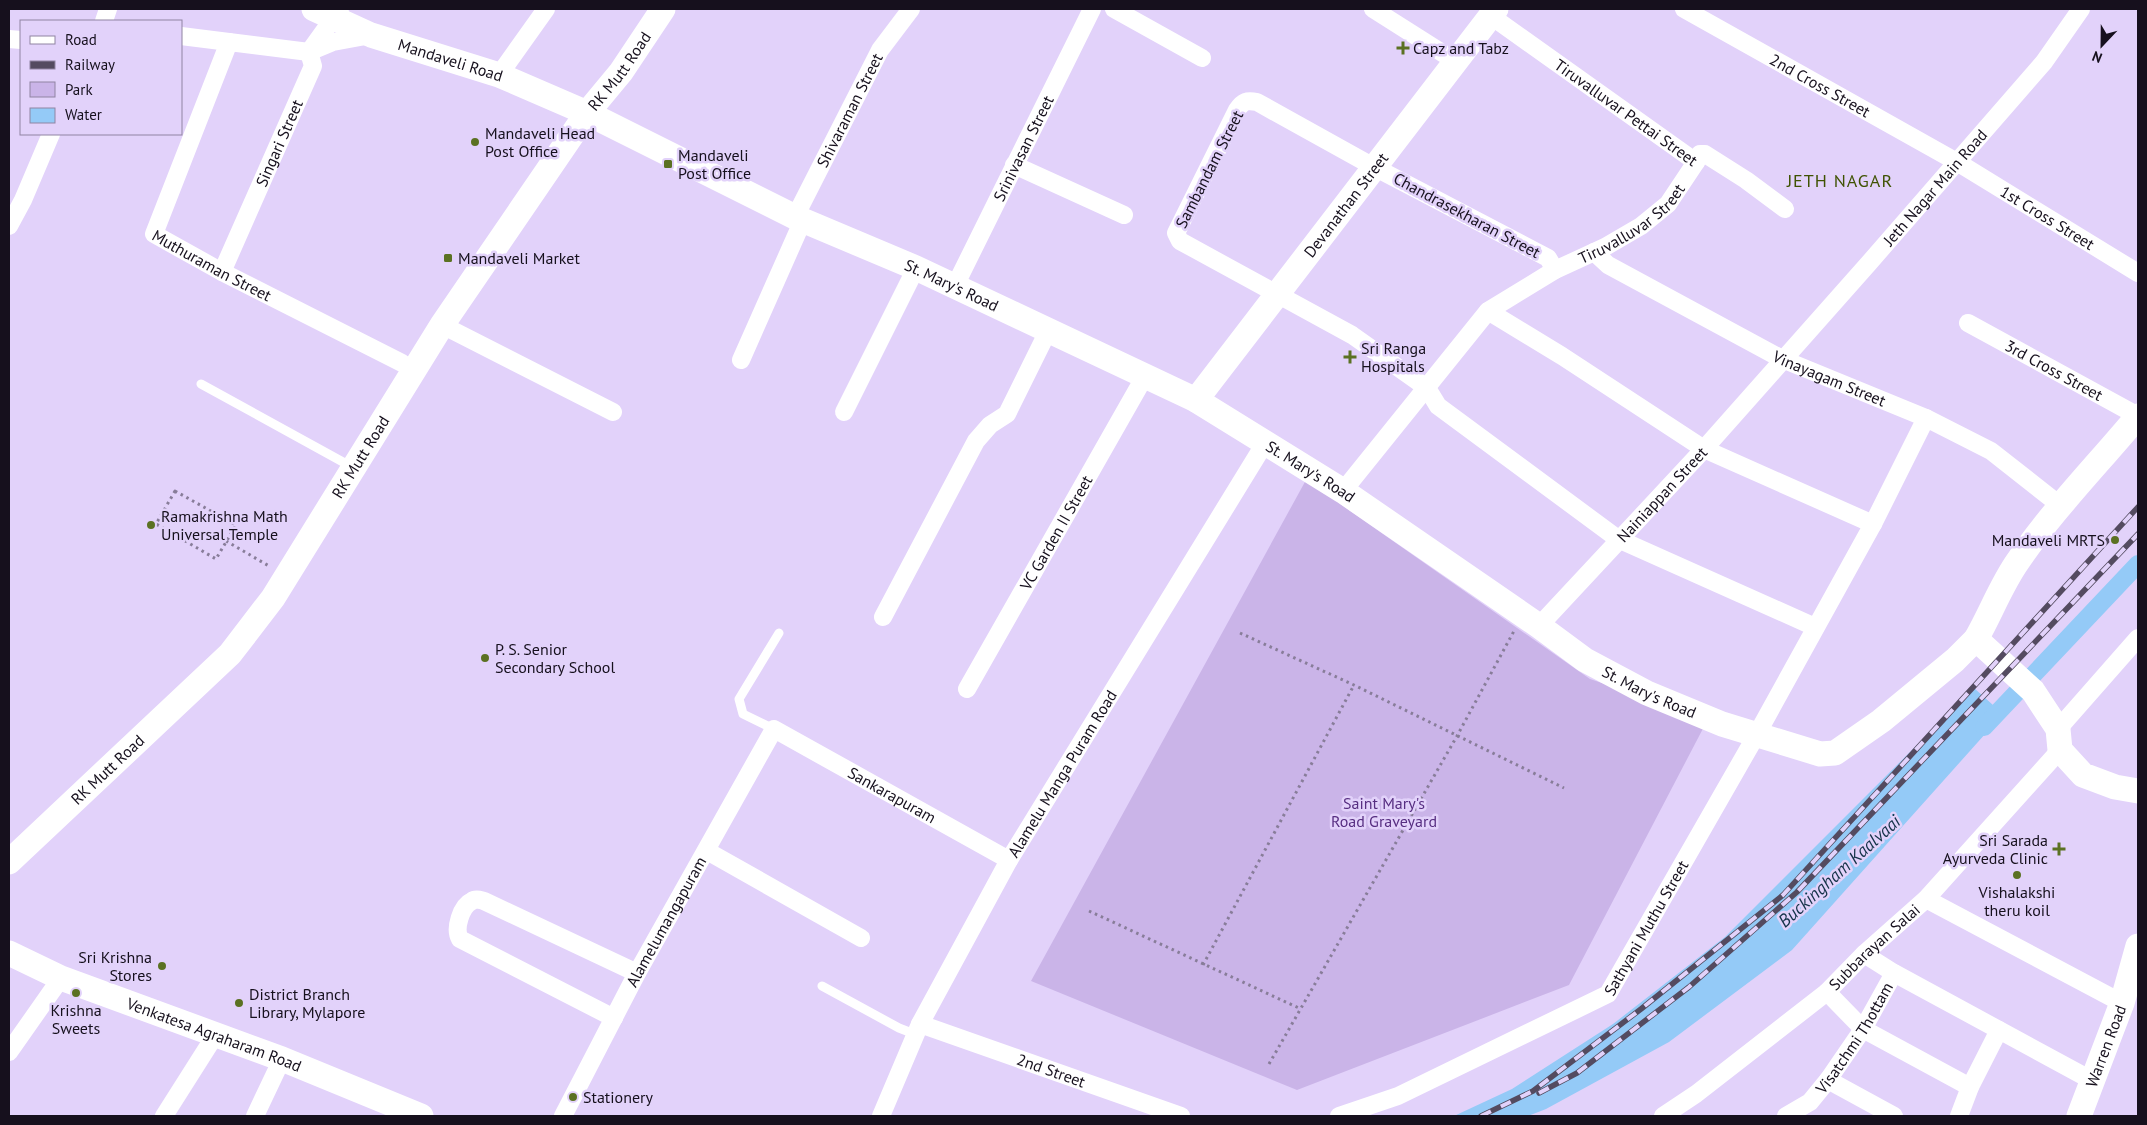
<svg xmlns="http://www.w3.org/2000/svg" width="2147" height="1125" font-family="'PT Sans',sans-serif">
<rect width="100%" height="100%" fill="#e2d2fa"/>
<path fill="#cab4e8" d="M1306,480l284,199 118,40 -139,266 -272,105 -266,-109z"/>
<path fill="#94caf7" d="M1974,688l29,26 -211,236 -123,92 -123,67 -18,7h-74l58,-27 101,-65 112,-87z"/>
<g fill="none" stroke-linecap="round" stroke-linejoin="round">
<path stroke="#94caf7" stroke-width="18" d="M1984,727l154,-163"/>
<g stroke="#887d99" stroke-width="3" stroke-dasharray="2.5 4" stroke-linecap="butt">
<path d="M175,491l61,34 -20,34 -60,-35z"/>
<path d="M226,541l43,25"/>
<path d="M1240,633l114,52 210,103"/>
<path d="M1089,911l212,98"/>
<path d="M1203,965l151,-280"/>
<path d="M1269,1064l188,-328 57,-105"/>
</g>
<g stroke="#fff" stroke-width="9">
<path d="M201,384l151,83"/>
<path d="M774,729l-31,-15 -4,-15 40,-66"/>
<path d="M822,986l77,42 18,7"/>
</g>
<g stroke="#fff" stroke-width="18">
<path d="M1114,9l88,49"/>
<path d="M1373,9l82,52"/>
<path id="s1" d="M1684,9l273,153 181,111"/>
<path id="s2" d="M1491,16l205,146 4,-8h5l41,26 39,29"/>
<path d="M104,21l4,-12"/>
<path d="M181,36l128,16 24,-10 38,-7"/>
<path d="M9,39l12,1"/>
<path id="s3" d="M229,42l-75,192 68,38 180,91"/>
<path d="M499,75l47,-66"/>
<path d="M1014,165l110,50"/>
<path id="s4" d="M795,217l85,-167 31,-41"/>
<path d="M9,226l14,-26 28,-66"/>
<path id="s5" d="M1594,252l14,13 174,94 144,59 65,33 70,55"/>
<path d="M1555,270l-7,-12 -174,-91 -117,-65c-10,-2 -14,-1 -20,8l-61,123 4,8 172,94 75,53 11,18 180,133 197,88"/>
<path id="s6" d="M222,272l91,-206 -4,-14 31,-43"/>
<path id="s7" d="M954,288l138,-279"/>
<path d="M1488,311l74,45 142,93 169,75"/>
<path id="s8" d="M1968,323l170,93"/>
<path d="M442,325l171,87"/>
<path d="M741,360l62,-140"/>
<path d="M844,412l72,-144"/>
<path id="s9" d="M1343,491l145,-180 67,-41 50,-23 36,-21 27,-22 28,-42"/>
<path d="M883,617l93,-176 14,-16 17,-11 41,-83"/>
<path id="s10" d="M1539,626l165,-177 165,-186 175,-201 37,-53"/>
<path id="s11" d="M967,689l178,-313"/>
<path d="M2058,729l80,-91"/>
<path d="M707,851l154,87"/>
<path d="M1926,899l196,104"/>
<path d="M1864,954l30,19 199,108"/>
<path d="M1827,992l36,37 107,58"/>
<path d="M614,1018l-154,-79c-6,-10 1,-33 12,-38 4,-3 8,-1 12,0l153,72"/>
<path id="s12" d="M920,1024l261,92"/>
<path d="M9,1052l52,-74"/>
<path d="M1828,1080l66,36"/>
<path d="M164,1116l52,-82"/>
<path d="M255,1116l27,-57"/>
<path id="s13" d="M563,1116l74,-143 137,-244 235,131"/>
<path id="s14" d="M881,1116l39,-92 89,-164 256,-417"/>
<path id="s15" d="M1339,1116l59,-20 210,-102 149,-260 116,-210 53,-106"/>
<path id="s16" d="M1663,1116l33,-22 131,-102 37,-38 62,-55 134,-149"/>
<path id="s17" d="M1786,1116l24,-14 18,-22 35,-51 31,-56"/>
<path d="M1959,1116l11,-29 29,-57"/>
</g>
<g stroke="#fff" stroke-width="25">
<path id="s18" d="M314,9l57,26 128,40 88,38 208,104 121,51 280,132 147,91 196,135 46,34 62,33 75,31 98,30 15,-1 46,-32 74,-61 21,-21 57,52 25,38 2,21 23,25 32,12 23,4"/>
<path id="s19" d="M1196,400l300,-391"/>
<path d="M1976,639c15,-26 25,-54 42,-78 35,-51 80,-97 120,-145"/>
<path id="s20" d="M9,862l221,-208 43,-56 169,-273 145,-212 34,-41 42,-63"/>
<path id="s21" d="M9,953l52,25 221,81 139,57"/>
<path id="s22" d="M2079,1116l43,-113 16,-57"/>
</g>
<defs>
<g id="rail">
<path d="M1539,1093l38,-20 112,-86 108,-95 341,-358"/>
<path d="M1481,1116l52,-25 108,-82 142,-114 355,-388"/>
</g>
</defs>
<use href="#rail" stroke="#544b60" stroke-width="5.5"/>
<use href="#rail" stroke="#e2d2fa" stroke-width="4" stroke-dasharray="11" stroke-linecap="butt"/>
</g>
<g fill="#5b7122" stroke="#e2d2fa" stroke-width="2">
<path d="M1400.5 40.5h5v5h5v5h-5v5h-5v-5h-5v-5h5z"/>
<circle cx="475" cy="142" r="5"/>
<rect x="663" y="159" width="10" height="10" rx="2.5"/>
<rect x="443" y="253" width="10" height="10" rx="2.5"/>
<path d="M1347.5 349.5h5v5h5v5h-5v5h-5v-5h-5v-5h5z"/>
<circle cx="151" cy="525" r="5"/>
<circle cx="2115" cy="540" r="5"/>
<circle cx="485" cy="658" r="5"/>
<path d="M2056.5 841.5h5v5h5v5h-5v5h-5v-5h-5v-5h5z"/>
<circle cx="2017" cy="875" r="5"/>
<circle cx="162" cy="966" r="5"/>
<circle cx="76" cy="993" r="5"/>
<circle cx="239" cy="1003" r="5"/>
<circle cx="573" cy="1097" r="5"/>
</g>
<g text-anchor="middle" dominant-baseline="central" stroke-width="5" stroke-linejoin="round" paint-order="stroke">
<g font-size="16" fill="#16101d" stroke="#e2d2fa" text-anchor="start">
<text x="1413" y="48">Capz and Tabz</text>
<text x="485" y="133">Mandaveli Head<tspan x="485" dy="18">Post Office</tspan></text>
<text x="678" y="155">Mandaveli<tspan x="678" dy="18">Post Office</tspan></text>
<text x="458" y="258">Mandaveli Market</text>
<text x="1361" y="348">Sri Ranga<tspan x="1361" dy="18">Hospitals</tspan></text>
<text x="161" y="516">Ramakrishna Math<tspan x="161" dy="18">Universal Temple</tspan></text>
<text x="2105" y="540" text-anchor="end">Mandaveli MRTS</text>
<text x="495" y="649">P. S. Senior<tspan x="495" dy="18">Secondary School</tspan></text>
<text x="2048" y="840" text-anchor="end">Sri Sarada<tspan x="2048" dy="18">Ayurveda Clinic</tspan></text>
<text x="2017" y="892" text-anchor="middle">Vishalakshi<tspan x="2017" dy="18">theru koil</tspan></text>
<text x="152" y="957" text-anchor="end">Sri Krishna<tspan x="152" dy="18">Stores</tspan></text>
<text x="249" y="994">District Branch<tspan x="249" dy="18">Library, Mylapore</tspan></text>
<text x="76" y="1010" text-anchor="middle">Krishna<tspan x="76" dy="18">Sweets</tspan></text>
<text x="583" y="1097">Stationery</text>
</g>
<g font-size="16" fill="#16101d" stroke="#e2d2fa">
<text stroke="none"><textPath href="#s18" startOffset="146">Mandaveli Road</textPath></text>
<text stroke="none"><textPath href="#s20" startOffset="1005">RK Mutt Road</textPath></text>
<text stroke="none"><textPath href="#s1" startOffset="156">2nd Cross Street</textPath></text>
<text stroke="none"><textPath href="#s2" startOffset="166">Tiruvalluvar Pettai Street</textPath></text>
<text stroke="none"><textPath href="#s4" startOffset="120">Shivaraman Street</textPath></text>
<text stroke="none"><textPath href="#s6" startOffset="141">Singari Street</textPath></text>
<text stroke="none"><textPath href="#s7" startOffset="156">Srinivasan Street</textPath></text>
<text transform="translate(1209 169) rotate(-63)">Sambandam Street</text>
<text stroke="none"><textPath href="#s10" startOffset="591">Jeth Nagar Main Road</textPath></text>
<text stroke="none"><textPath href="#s19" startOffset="246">Devanathan Street</textPath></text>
<text transform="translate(1467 215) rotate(28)">Chandrasekharan Street</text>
<text stroke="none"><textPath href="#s1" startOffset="419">1st Cross Street</textPath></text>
<text stroke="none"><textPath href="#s9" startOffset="400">Tiruvalluvar Street</textPath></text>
<text stroke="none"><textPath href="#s3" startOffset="272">Muthuraman Street</textPath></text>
<text stroke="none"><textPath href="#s18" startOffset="696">St. Mary's Road</textPath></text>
<text stroke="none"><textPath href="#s8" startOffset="98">3rd Cross Street</textPath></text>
<text stroke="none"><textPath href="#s5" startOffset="268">Vinayagam Street</textPath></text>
<text stroke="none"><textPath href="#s20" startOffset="540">RK Mutt Road</textPath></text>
<text stroke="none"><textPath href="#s18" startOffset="1101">St. Mary's Road</textPath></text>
<text stroke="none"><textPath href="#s10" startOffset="180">Nainiappan Street</textPath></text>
<text stroke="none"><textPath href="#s11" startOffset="180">VC Garden II Street</textPath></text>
<text stroke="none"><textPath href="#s18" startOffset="1506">St. Mary's Road</textPath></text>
<text stroke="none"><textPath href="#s20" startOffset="135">RK Mutt Road</textPath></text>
<text stroke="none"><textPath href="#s14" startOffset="388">Alamelu Manga Puram Road</textPath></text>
<text stroke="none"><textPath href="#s13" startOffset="576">Sankarapuram</textPath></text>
<text stroke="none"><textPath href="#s13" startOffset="220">Alamelumangapuram</textPath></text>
<text stroke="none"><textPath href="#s15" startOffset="372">Sathyani Muthu Street</textPath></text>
<text stroke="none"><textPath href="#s16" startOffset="271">Subbarayan Salai</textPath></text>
<text stroke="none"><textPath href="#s21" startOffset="221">Venkatesa Agraharam Road</textPath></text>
<text stroke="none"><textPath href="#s17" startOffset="106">Visatchmi Thottam</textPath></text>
<text stroke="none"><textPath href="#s22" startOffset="75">Warren Road</textPath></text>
<text stroke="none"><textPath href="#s12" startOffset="139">2nd Street</textPath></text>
</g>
<g font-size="16" fill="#572e81" stroke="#e2d2fa">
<text x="1384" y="803">Saint Mary's<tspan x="1384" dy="18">Road Graveyard</tspan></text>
</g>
<g font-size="18" letter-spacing="1" fill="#3f5202" stroke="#e2d2fa">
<text x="1840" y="180">JETH NAGAR</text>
</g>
<g font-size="18" font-style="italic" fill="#143248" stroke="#e2d2fa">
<text transform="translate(1839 871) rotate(-42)">Buckingham Kaalvaai</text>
</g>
</g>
<rect width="2147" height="1125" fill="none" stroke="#16101d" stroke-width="20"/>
<rect x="20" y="20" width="162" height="115" fill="#e2d2fa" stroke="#9084a2"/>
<rect x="30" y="36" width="25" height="8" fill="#ffffff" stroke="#9084a2"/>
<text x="65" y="45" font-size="15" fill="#16101d">Road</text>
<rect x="30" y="61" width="25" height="8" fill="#544b60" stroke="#9084a2"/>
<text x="65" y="70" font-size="15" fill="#16101d">Railway</text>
<rect x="30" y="82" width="25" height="15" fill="#cab4e8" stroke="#9084a2"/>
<text x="65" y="95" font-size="15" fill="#16101d">Park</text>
<rect x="30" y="108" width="25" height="15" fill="#94caf7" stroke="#9084a2"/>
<text x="65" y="120" font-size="15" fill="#16101d">Water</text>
<g transform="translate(2102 45) rotate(202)" stroke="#e2d2fa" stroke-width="4" paint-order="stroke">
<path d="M0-4L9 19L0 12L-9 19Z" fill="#16101d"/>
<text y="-8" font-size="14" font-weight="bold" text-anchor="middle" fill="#16101d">N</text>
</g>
</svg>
